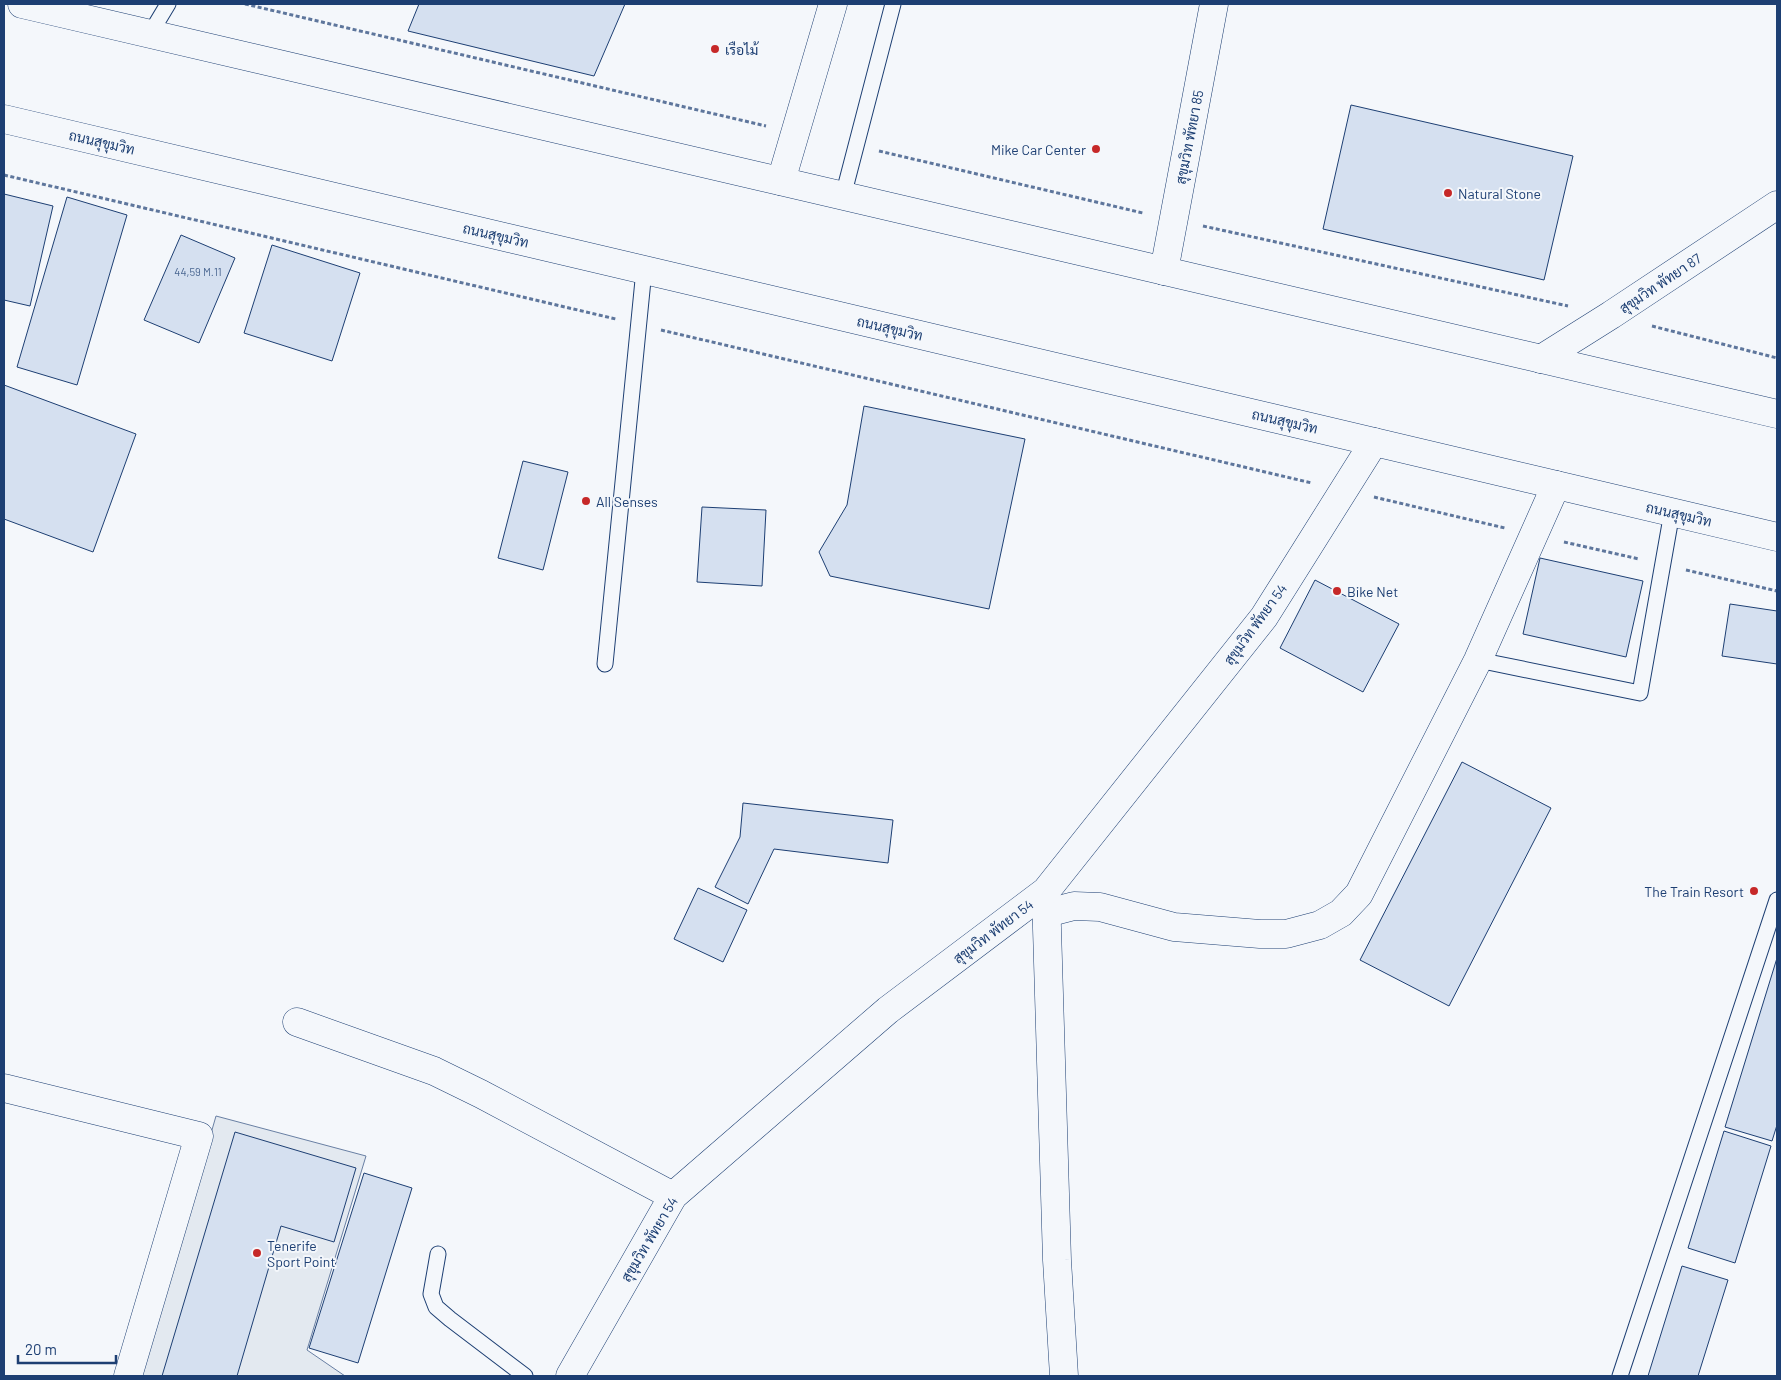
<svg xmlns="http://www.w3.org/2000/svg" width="1781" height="1380" font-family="Barlow,Sarabun,sans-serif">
<rect width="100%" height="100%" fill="#f4f7fb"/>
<path fill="#e3e9f0" stroke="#687fa3" d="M216,1116l150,40 -59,194 38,26h-204z"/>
<g fill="#d5e0f0" stroke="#1d3f73">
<path d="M419,4h206l-31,72 -186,-45z"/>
<path d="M1351,105l222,51 -29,124 -221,-51z"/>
<path d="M4,194l49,12 -23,100 -26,-6z"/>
<path d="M67,197l60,18 -50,170 -60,-18z"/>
<path d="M181,235l54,23 -36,85 -55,-23z"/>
<path d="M272,245l88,28 -28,88 -88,-28z"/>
<path d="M4,385l132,49 -43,118 -89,-33z"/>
<path d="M864,406l161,33 -36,170 -159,-33 -11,-24 28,-47z"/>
<path d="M523,461l45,11 -25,98 -45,-12z"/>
<path d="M702,507l64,3 -4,76 -65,-4z"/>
<path d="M1540,558l103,23 -17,76 -103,-23z"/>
<path d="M1315,580l84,44 -36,68 -83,-44z"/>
<path d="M1730,604l47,7v53l-55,-8z"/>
<path d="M1462,762l89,46 -102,198 -89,-46z"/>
<path d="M743,803l150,17 -5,43 -114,-14 -26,55 -33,-17 25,-50z"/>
<path d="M698,888l49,22 -24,52 -49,-23z"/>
<path d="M1777,958v167l-5,16 -47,-14z"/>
<path d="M1724,1131l47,15 -36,117 -47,-15z"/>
<path d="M235,1132l121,36 -22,74 -53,-16 -44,150h-75z"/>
<path d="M364,1173l48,15 -54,175 -49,-15z"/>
<path d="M1682,1266l46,14 -30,96h-50z"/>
</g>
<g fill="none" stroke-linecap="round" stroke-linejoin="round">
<defs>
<g id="lane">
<path d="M150,34l18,-30"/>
<path d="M843,196l50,-192"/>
<path d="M1478,660l162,33 32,-181"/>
<path d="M605,664l39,-394"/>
<path d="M438,1254l-7,40 5,13 14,12 75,57"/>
<path d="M1620,1376l157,-476"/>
</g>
<g id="street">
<path d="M781,181l52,-177"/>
<path d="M1164,271l50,-267"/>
<path d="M1046,895l11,365 7,116"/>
<path d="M1047,913l27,-7 26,1 74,20 86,7h26l34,-9 21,-12 18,-19 119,-234 78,-175"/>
<path d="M297,1022l137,49 47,23 192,102"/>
<path d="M4,1088l195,48 -71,240"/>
<path d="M570,1376l103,-180 215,-186 158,-119 218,-274 110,-175"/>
</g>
<path id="secondary" d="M1541,359l70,-44 166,-110"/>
<g id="highway">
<path d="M22,4l1755,410"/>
<path d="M4,119l1773,418"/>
</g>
</defs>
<use href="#lane" stroke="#1d3f73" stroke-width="17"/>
<use href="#street" stroke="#1d3f73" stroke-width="29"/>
<use href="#secondary" stroke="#1d3f73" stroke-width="29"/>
<use href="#highway" stroke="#1d3f73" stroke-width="29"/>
<g stroke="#5e769c" stroke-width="3" stroke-dasharray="4 2.5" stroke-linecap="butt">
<path d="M245,4l521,122"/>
<path d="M879,151l264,62"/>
<path d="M4,175l612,144"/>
<path d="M1203,226l365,80"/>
<path d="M1652,326l125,32"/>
<path d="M661,330l651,153"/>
<path d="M1374,497l131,31"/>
<path d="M1564,542l75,17"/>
<path d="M1686,570l91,21"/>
</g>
<use href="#lane" stroke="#f4f7fb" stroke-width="15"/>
<use href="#street" stroke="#f4f7fb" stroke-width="28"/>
<use href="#secondary" stroke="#f4f7fb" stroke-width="28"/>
<use href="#highway" stroke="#f4f7fb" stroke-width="28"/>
</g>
<g fill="#c62828" stroke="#f4f7fb" stroke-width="2">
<circle cx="715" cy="49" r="5"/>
<circle cx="1096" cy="149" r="5"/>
<circle cx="1448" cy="193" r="5"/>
<circle cx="586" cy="501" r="5"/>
<circle cx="1337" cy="591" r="5"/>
<circle cx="1754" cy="891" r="5"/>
<circle cx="257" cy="1253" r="5"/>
</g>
<g text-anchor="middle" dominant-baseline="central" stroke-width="4" stroke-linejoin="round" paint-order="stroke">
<g font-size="11" fill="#4b6792">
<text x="198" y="271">44,59 M.11</text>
</g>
<g font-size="14" fill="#1d3f73" stroke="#f4f7fb" text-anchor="start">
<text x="725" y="49">เรือไม้</text>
<text x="1086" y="149" text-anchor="end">Mike Car Center</text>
<text x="1458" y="193">Natural Stone</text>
<text x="596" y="501">All Senses</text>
<text x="1347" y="591">Bike Net</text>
<text x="1744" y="891" text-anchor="end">The Train Resort</text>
<text x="267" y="1245">Tenerife<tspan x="267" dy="16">Sport Point</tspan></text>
</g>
<g font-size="14" fill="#1d3f73" stroke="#f4f7fb">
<text transform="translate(1189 137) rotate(-79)">สุขุมวิท พัทยา 85</text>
<text transform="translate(102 142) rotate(13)">ถนนสุขุมวิท</text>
<text transform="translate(496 235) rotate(13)">ถนนสุขุมวิท</text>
<text transform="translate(1660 283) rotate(-34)">สุขุมวิท พัทยา 87</text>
<text transform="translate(890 328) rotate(13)">ถนนสุขุมวิท</text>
<text transform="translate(1285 421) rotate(13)">ถนนสุขุมวิท</text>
<text transform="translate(1679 514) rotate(13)">ถนนสุขุมวิท</text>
<text transform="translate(1255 624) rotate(-54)">สุขุมวิท พัทยา 54</text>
<text transform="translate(993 931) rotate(-37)">สุขุมวิท พัทยา 54</text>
<text transform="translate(649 1239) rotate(-59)">สุขุมวิท พัทยา 54</text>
</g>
</g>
<rect width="1781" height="1380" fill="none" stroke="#1d3f73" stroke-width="10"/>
<path d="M18 1355v8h98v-8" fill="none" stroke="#1d3f73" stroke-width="2.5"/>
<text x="25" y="1355" font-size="15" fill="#1d3f73" stroke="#f4f7fb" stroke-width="4" paint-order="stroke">20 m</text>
</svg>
